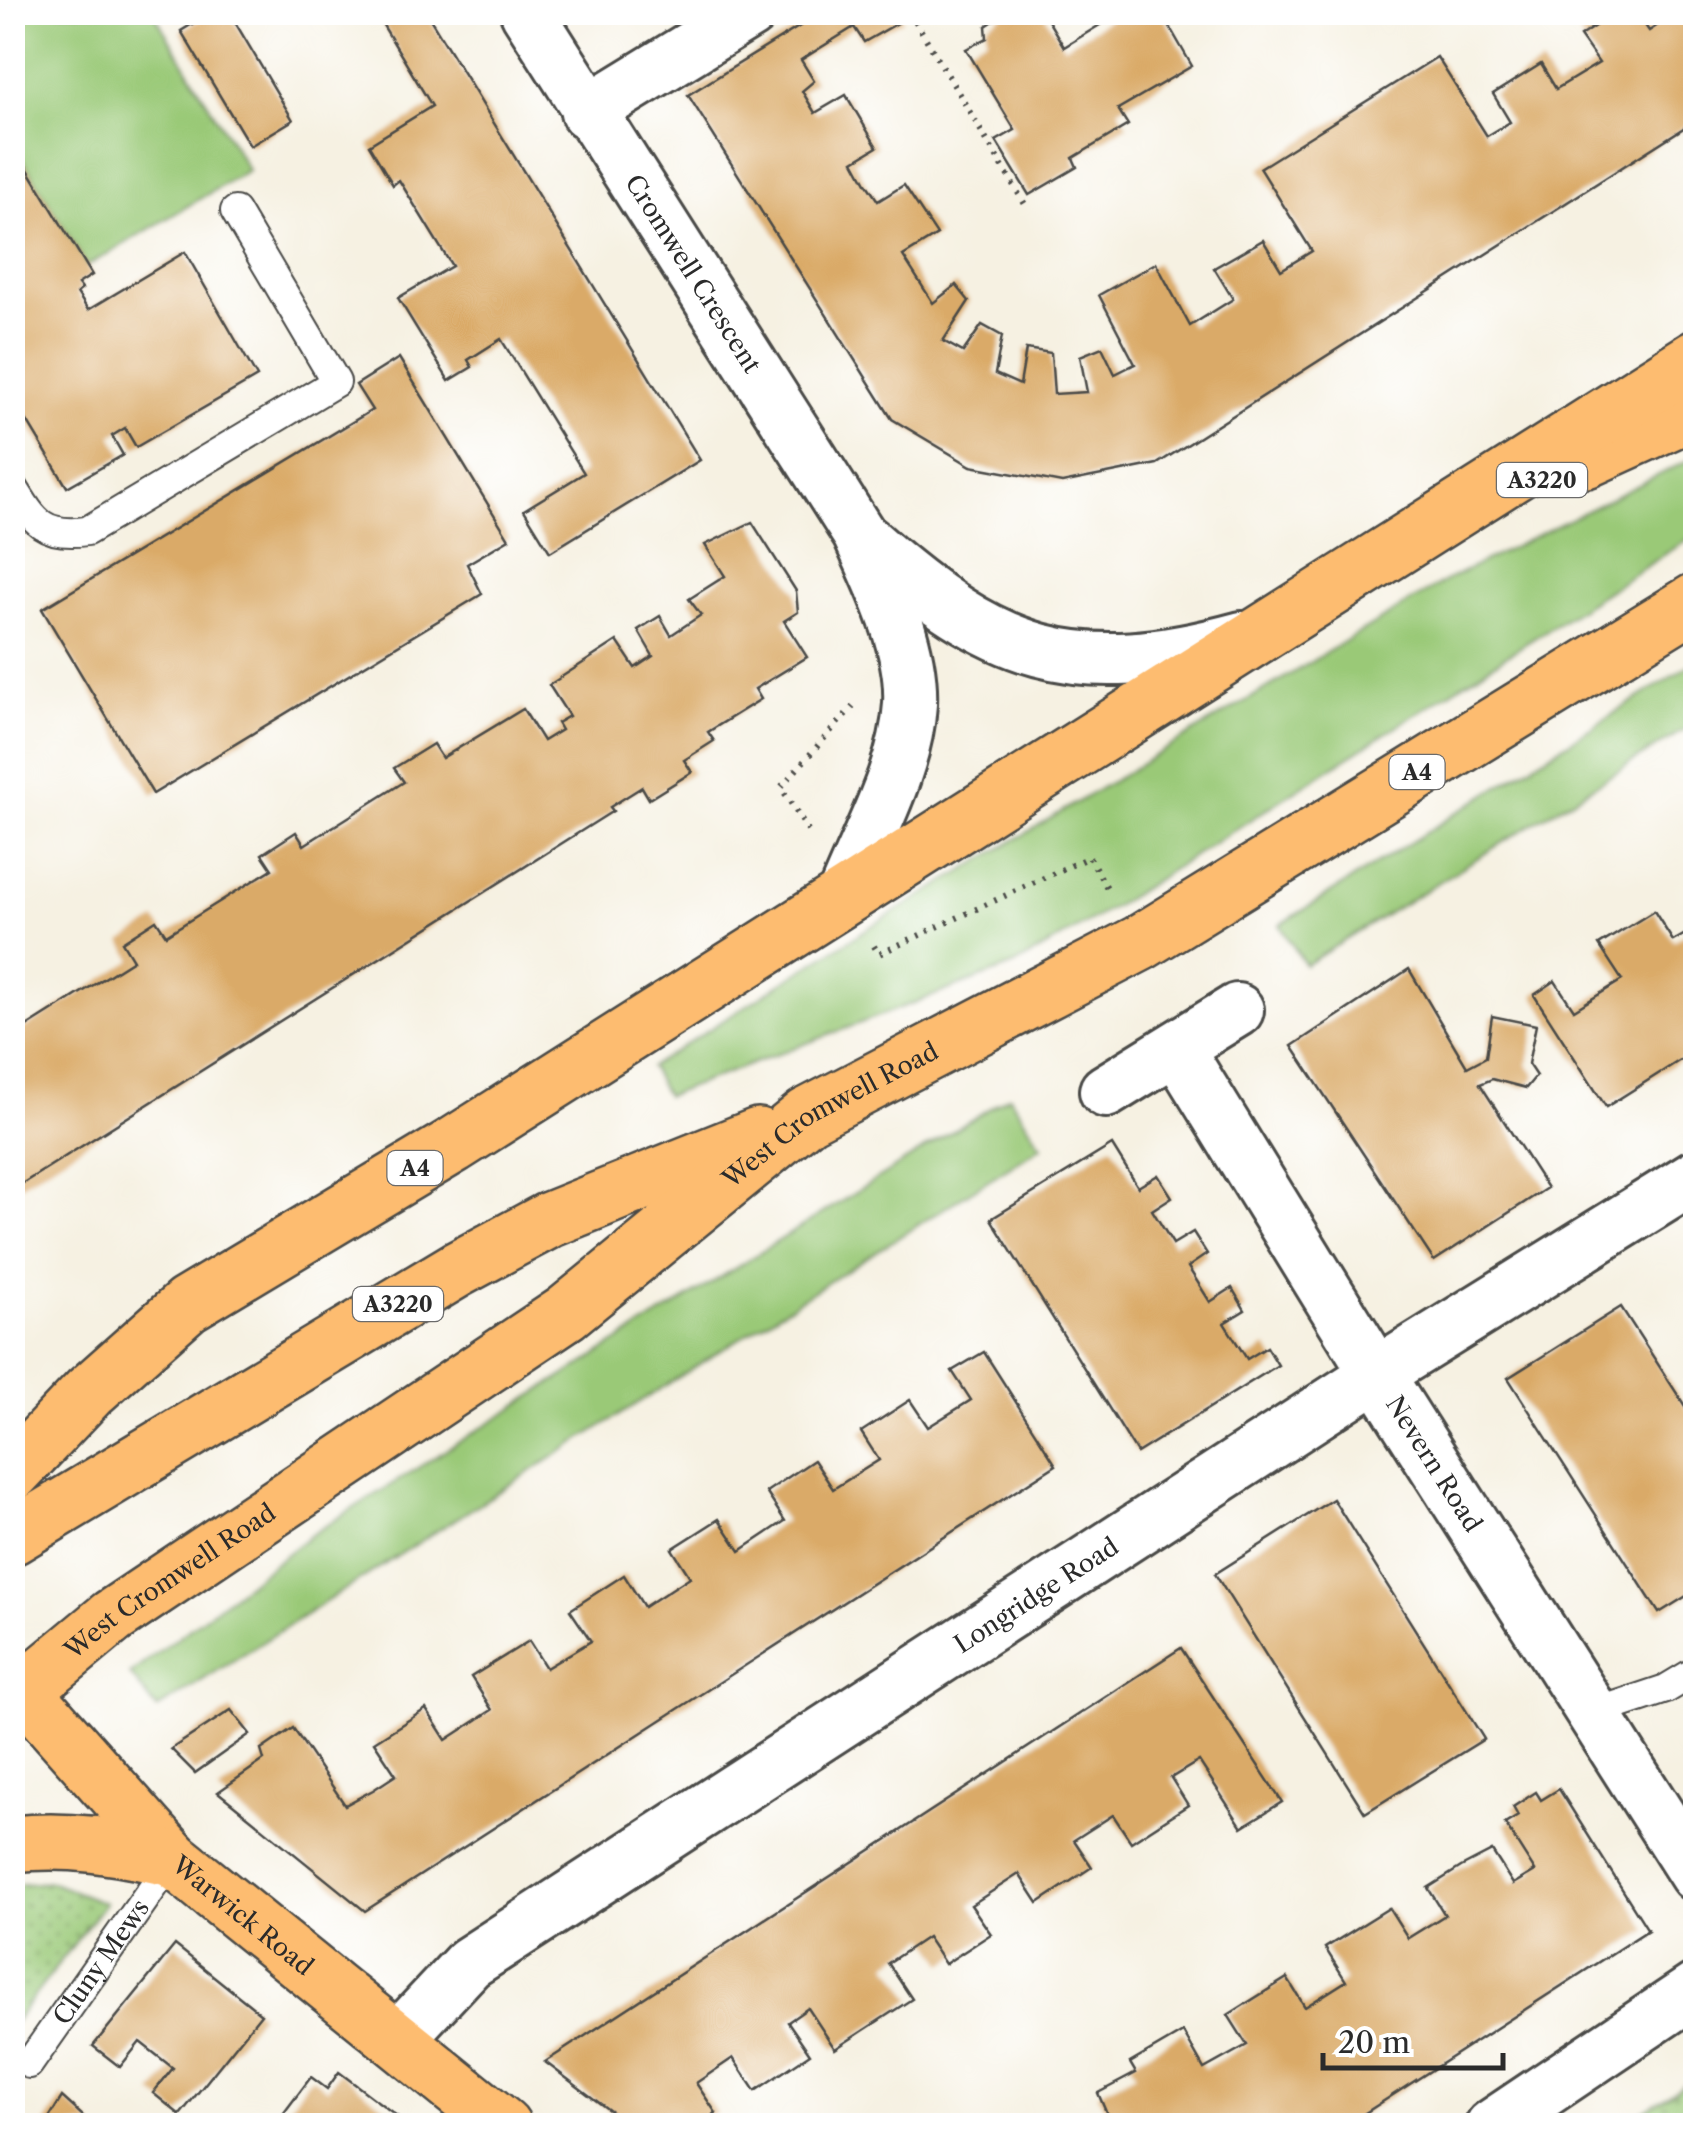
<svg xmlns="http://www.w3.org/2000/svg" width="1708" height="2138" font-family="'Libre Caslon Text',serif">
<defs>
<pattern id="garden-dots" width="8" height="8" patternUnits="userSpaceOnUse" patternTransform="scale(2.5)"><rect width="8" height="8" fill="#9ac977"/><path d="M2 2h.1M6 6h.1" fill="none" stroke="#7ea362" stroke-width="1.8" stroke-linecap="round"/></pattern>
</defs>
<rect width="100%" height="100%" fill="#fff"/>
<filter id="ink" filterUnits="userSpaceOnUse"><feTurbulence type="fractalNoise" baseFrequency=".01" numOctaves="2"/><feDisplacementMap in="SourceGraphic" scale="20" xChannelSelector="R" yChannelSelector="G"/><feConvolveMatrix kernelMatrix="1 2 1 2 8 2 1 2 1" color-interpolation-filters="sRGB"/></filter>
<filter id="wash" filterUnits="userSpaceOnUse"><feTurbulence type="fractalNoise" baseFrequency=".0048" numOctaves="4" result="noise"/><feDisplacementMap in="SourceGraphic" scale="40" xChannelSelector="R" yChannelSelector="G"/><feGaussianBlur stdDeviation="2.25" result="paint"/><feColorMatrix in="noise" values="0 0 0 0 0 0 0 0 0 0 0 0 0 0 0 0 0 1.4 0 .05"/><feComposite in="paint" operator="in"/></filter>
<g filter="url(#wash)">
<rect width="100%" height="100%" fill="#f6f1e2"/>
<g fill="#9ac977" stroke="#627a51" stroke-width="2.5">
<path d="M13,12l141,1 94,157 -161,96 -74,-123z"/>
<path d="M1695,457v78l-578,370 -102,60 -349,131 -16,-29 215,-137 582,-350z"/>
<path d="M1695,662v61l-390,242 -25,-40z"/>
<path d="M1009,1096l33,50 -885,563 -27,-35 181,-139z"/>
</g>
<g fill="url(#garden-dots)" stroke="#627a51" stroke-width="2.5">
<path d="M50,1882l55,21 -92,121v-139z"/>
<path d="M1695,2078v47h-43l-14,-10z"/>
</g>
<g id="blocks">
<g fill="#daaa68">
<path d="M212,12h17l64,108 -43,26 -69,-115z"/>
<path d="M375,12h51l274,448 -150,92 -26,-42 60,-37 -83,-134 -33,21 4,7 -23,14 -51,-83 54,-32 -53,-86 -6,5 -24,-40 63,-39z"/>
<path d="M823,12h76l4,8 -39,22 -10,-15 -53,33 13,21 -12,10 13,22 31,-18 31,52 -23,14 12,22 12,18 26,-16 33,50 -34,21 30,47 23,-18 13,16 -26,40 20,11 19,-27 20,11 -7,38 25,11 6,-36 25,4 3,41 33,-2 -7,-36 22,-9 13,27 20,-10 -36,-69 57,-32 34,63 43,-27 -19,-31 49,-28 18,30 31,-19 -52,-83 177,-111 50,79 23,-14 -17,-28 48,-30 15,25 43,-26 -19,-27 36,-24h20l13,19 29,-19h18v108l-539,344 -95,19 -91,-17 -79,-47 -204,-324z"/>
<path d="M1007,12h36l21,35 57,-35h40l31,54 -74,43 10,16 -55,33 4,9 -48,28 -33,-54 19,-11 -49,-81 21,-11 -1,-12z"/>
<path d="M12,143l80,132 -14,9 4,5 -5,4 11,17 97,-58 72,125 -121,70 -11,-19 -13,8 11,19 -56,32 -55,-91z"/>
<path d="M399,358l110,181 -42,25 15,30 -329,200 -111,-185 330,-199 -16,-25z"/>
<path d="M752,522l44,69 2,21 -14,9 23,36 -52,32 6,10 -53,33 6,9 -30,19 8,12 -43,27 -7,-12 -32,20 3,4 -601,379v-172l5,-3 8,13 108,-68 -11,-18 34,-22 10,15 106,-66 -10,-15 34,-22 8,13 100,-63 -10,-14 39,-24 9,14 81,-49 20,32 18,-11 -4,-7 12,-7 -20,-31 68,-44 18,27 18,-12 -15,-26 22,-14 11,19 30,-20 -12,-16 36,-23 -20,-31z"/>
<path d="M1654,911l19,30 23,-13v122l-90,57 -72,-112 21,-14 19,29 48,-30 -23,-35z"/>
<path d="M1409,969l58,98 19,-10 6,-41 44,9 -8,39 8,12 -10,12 -34,-9 -12,5 67,104 -113,73 -142,-215z"/>
<path d="M1112,1145l26,42 20,-12 14,22 -20,13 21,34 20,-12 14,22 -19,13 22,35 22,-14 13,22 -21,13 23,36 20,-12 11,18 -141,88 -146,-234z"/>
<path d="M1621,1307l75,116v167l-37,23 -151,-235z"/>
<path d="M984,1352l72,113 -691,446 -147,-119 46,-32 -3,-10 32,-22 52,77 28,-15 23,-15 -22,-33 52,-33 20,31 46,-30 -21,-33 58,-36 17,27 45,-27 -21,-31 54,-35 20,32 46,-30 -18,-28 47,-30 21,32 45,-30 -19,-29 48,-32 19,29 46,-29 -18,-28 49,-32 18,27 43,-27 -19,-29z"/>
<path d="M1333,1499l151,240 -119,74 -150,-239z"/>
<path d="M1181,1648l101,154 -40,25 -43,-66 -28,17 17,27 -57,37 -18,-27 -39,25 18,27 -54,36 -19,-29 -48,31 20,29 -46,30 -18,-27 -39,26 24,36 -77,50 -27,-41 -20,14 22,32 -55,37 -22,-33 -37,25 20,30 -19,13h-67l-85,-64z"/>
<path d="M231,1710l19,24 -55,39 -24,-24z"/>
<path d="M1559,1789l89,141 -303,196h-233l-14,-33 38,-20 -6,-10 53,-31 21,37 43,-24 -19,-30 59,-37 18,29 41,-26 -21,-33 64,-40 19,30 37,-23 -17,-27 33,-21 31,-16 21,33 22,-13 -30,-47 13,-8 -5,-9 23,-15 5,8z"/>
<path d="M175,1945l86,69 -81,101 -27,-22 20,-25 -33,-26 -20,25 -27,-21z"/>
<path d="M339,2072l58,44 -7,10h-116l37,-49 16,12z"/>
<path d="M62,2097l32,29h-50z"/>
</g>
</g>
</g>
<g filter="url(#ink)">
<use href="#blocks" fill-opacity="0" stroke="#494946" stroke-width="2.5"/>
<g fill="none" stroke-linecap="round" stroke-linejoin="round">
<defs>
<g id="lane">
<path d="M12,485c22,36 30,52 75,46l249,-149 -101,-171"/>
<path d="M1594,1713l72,-24 30,-18"/>
<path id="s1" d="M29,2064l144,-205"/>
</g>
<g id="street">
<path id="s2" d="M527,12l332,522c23,51 54,113 51,170 -4,66 -42,131 -66,191"/>
<path d="M587,112l163,-100"/>
<path d="M867,542c129,114 206,142 375,96"/>
<path id="s3" d="M1177,1049l200,325 319,501"/>
<path d="M1106,1091l131,-81"/>
<path id="s4" d="M398,2039l71,-76 908,-589 319,-198"/>
<path d="M1492,2126l204,-137"/>
</g>
<g id="highway">
<path d="M1586,460l110,-50"/>
<path d="M12,1473l77,-81 98,-87 267,-160 1242,-787"/>
<path d="M12,1537l446,-268 91,-49 209,-84"/>
<path id="s5" d="M12,1678l161,181 330,267"/>
<path id="s6" d="M12,1700l100,-83 454,-304 241,-197 333,-173 556,-342"/>
<path d="M12,1844c58,-6 105,2 161,15"/>
</g>
</defs>
<use href="#lane" stroke="#494946" stroke-width="32"/>
<use href="#street" stroke="#494946" stroke-width="58"/>
<use href="#highway" stroke="#494946" stroke-width="60"/>
<g stroke="#494946" stroke-width="6" stroke-dasharray="2.5 8" stroke-linecap="butt">
<path d="M910,12l116,194"/>
<path d="M808,831l-27,-44 73,-82"/>
<path d="M874,946l5,8 210,-97 21,36"/>
</g>
<use href="#lane" stroke="#fff" stroke-width="28"/>
<use href="#street" stroke="#fff" stroke-width="52"/>
<use href="#highway" stroke="#fdbc6f" stroke-width="55"/>
</g>
</g>
<g text-anchor="middle" dominant-baseline="central" stroke-width="8" stroke-linejoin="round" paint-order="stroke">
<g fill="#fff" stroke="#6b6b6b" stroke-width="2.5">
<rect x="1497" y="463" width="90" height="34" rx="8"/>
<rect x="1389.5" y="755" width="55" height="34" rx="8"/>
<rect x="387.5" y="1151" width="55" height="34" rx="8"/>
<rect x="353" y="1287" width="90" height="34" rx="8"/>
</g>
<g font-size="22" font-weight="bold" fill="#2b2b2b">
<text x="1542" y="480">A3220</text>
<text x="1417" y="772">A4</text>
<text x="415" y="1168">A4</text>
<text x="398" y="1304">A3220</text>
</g>
<g font-size="25" fill="#2b2b2b" stroke="#fff">
<text stroke="none"><textPath href="#s2" startOffset="310">Cromwell Crescent</textPath></text>
<text stroke="none"><textPath href="#s6" startOffset="1008">West Cromwell Road</textPath></text>
<text stroke="none"><textPath href="#s3" startOffset="488">Nevern Road</textPath></text>
<text stroke="none"><textPath href="#s6" startOffset="198">West Cromwell Road</textPath></text>
<text stroke="none"><textPath href="#s4" startOffset="780">Longridge Road</textPath></text>
<text stroke="none"><textPath href="#s5" startOffset="332">Warwick Road</textPath></text>
<text stroke="none"><textPath href="#s1" startOffset="125">Cluny Mews</textPath></text>
</g>
</g>
<rect width="1708" height="2138" fill="none" stroke="#fff" stroke-width="50"/>
<path d="M1323 2053v15h180v-15" fill="none" stroke="#2b2b2b" stroke-width="5"/>
<text x="1338" y="2053" font-size="30" fill="#2b2b2b" stroke="#ffffff" stroke-width="8" paint-order="stroke">20 m</text>
</svg>
